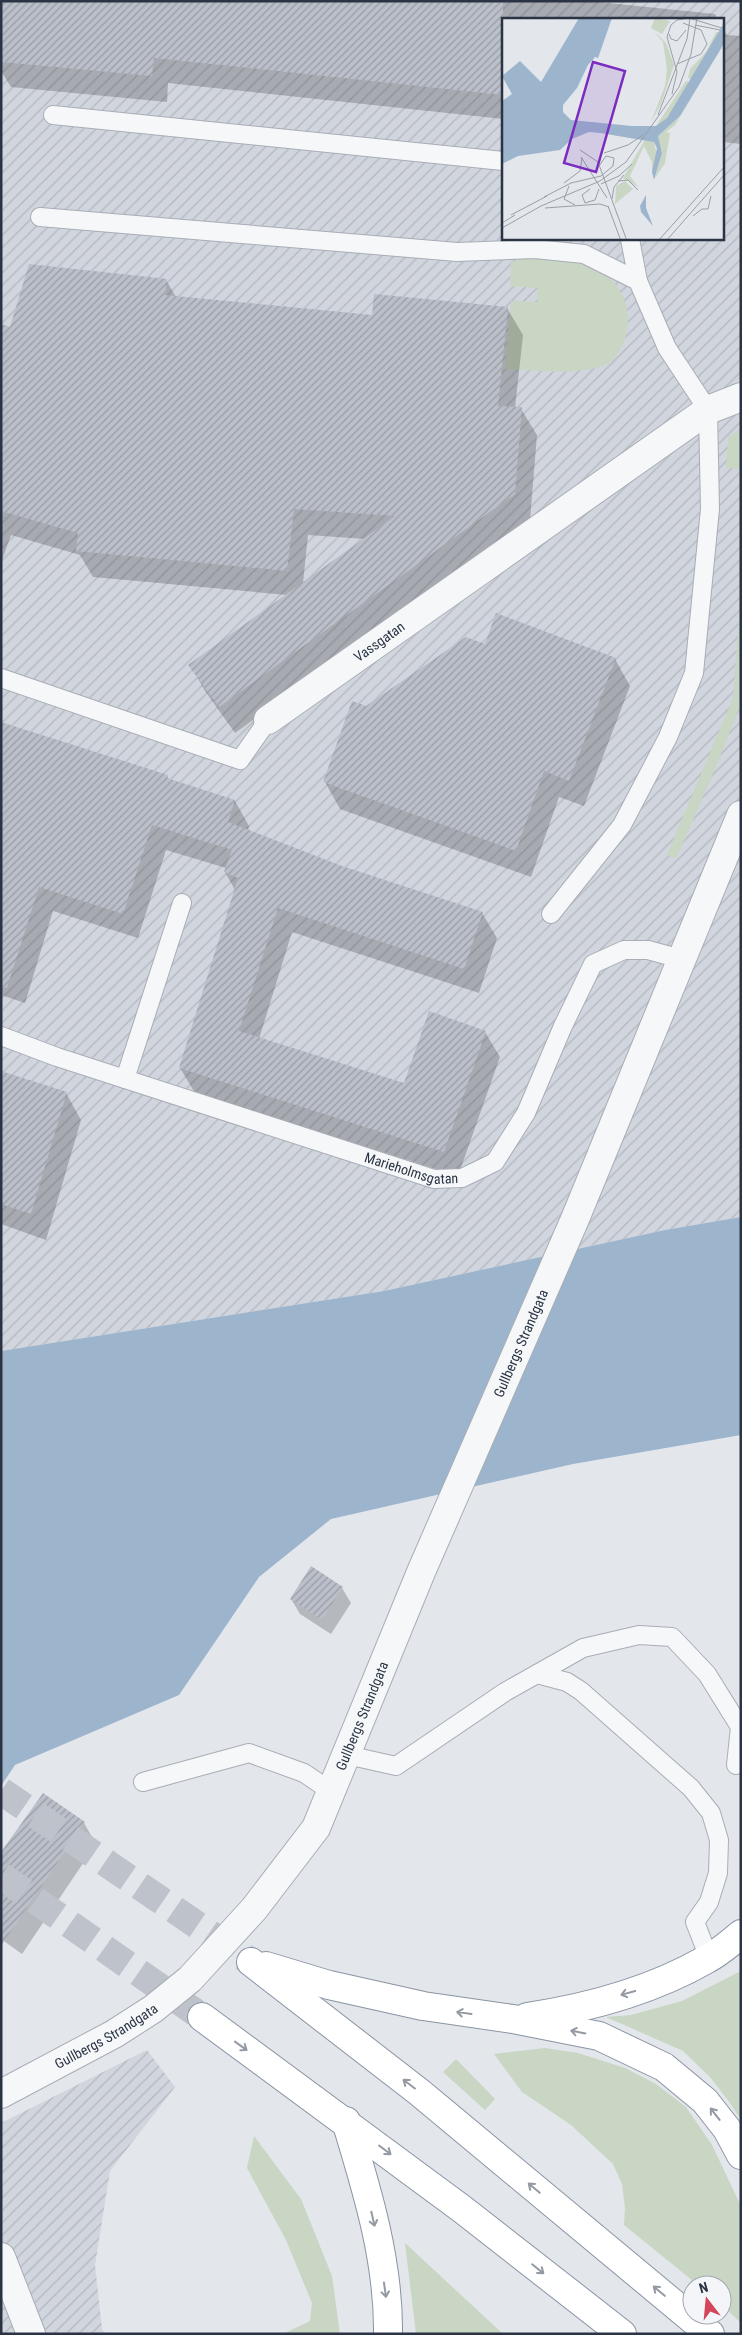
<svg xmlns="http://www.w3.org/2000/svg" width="742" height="2335" font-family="'Roboto Condensed',sans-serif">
<defs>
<pattern id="industrial-furrows" width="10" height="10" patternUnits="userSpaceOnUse" patternTransform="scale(1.25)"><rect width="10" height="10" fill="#d1d5dd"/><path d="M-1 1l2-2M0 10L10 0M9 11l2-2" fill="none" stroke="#b4b7bf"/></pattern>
<pattern id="building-hatch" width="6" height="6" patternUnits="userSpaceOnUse" patternTransform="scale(1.25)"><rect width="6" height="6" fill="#babfc9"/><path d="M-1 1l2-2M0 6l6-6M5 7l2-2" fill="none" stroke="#979ca5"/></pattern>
</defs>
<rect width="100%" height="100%" fill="#e3e6eb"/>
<g fill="url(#industrial-furrows)" fill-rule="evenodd">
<path d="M1,1h740v1216l-76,13 -281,61 -383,60zM503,19h220v220h-220z"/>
<path d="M147,2050l28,37 -65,84 -15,94 7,64 3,5h-104v-211z"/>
</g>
<g fill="#c8d6c3">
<path d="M524,256c17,1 40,-1 57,5 27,8 48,32 47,61 0,13 -7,32 -18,40 -21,15 -80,8 -105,7l6,-68 26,1 1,-14 -28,-2 1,-23z"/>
<path d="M741,429v40l-15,-1 2,-31z"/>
<path d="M741,595v109l-26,65 -38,88 -5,1 -5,-3 66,-157z"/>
<path d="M741,1971v149l-11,-17 -20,-26 -27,-26 -77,-34 25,-2 51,-14z"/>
<path d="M545,2048l33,5 47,15 31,16 30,23 26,38 29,61v117l-19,-18v-20h-24l-74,-60 1,-17 -3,-24 -9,-20 -42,-39 -49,-33 -28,-38z"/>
<path d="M456,2059l39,40 -10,11 -42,-38z"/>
<path d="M254,2136l47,63 31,77 8,58h-57l27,-13 2,-18 -26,-63 -39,-72z"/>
<path d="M405,2243l98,91h-87z"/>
</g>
<path fill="#9db4cd" d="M741,1217v218l-168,29 -242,55 -72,58 -80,118 -164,70 -14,21v-435l383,-60 281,-61z"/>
<g fill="#0003" fill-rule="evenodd">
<path d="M2,1h587l126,13 3,5h-215v100l-335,-36 -1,19 -156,-15 -10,-16z"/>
<path d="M723,28l4,7 14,1v108l-18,-2z"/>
<path d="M166,280l10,17 197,19 134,-8 16,27 -8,73 6,1 16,26 -7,85 -295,213 -30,-42 -15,-26 97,-70 -194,-18 -13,-22 -69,-20 -10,28v-238l10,4zM308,535l57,4 -62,44z"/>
<path d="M485,645l130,14 15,27 -46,120 -25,-9 -28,80 -191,-68 -15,-27 42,-75z"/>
<path d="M1,723l166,53 3,5 65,20 14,25 -1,5 93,36 141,46 15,25 -18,55 -187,-61 -33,107 145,46 81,-53 15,25 -42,119 -263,-83 -15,-25 55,-178 -10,-18 1,-4 -60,-18 -28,88 -85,-27 -28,92 -24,-8z"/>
<path d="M1,1073l65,20 15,27 -35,120 -45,-16z"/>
<path d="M342,1588l9,15 -20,31 -31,-20 -9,-15z"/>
<path d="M84,1823l12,21 -74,110 -21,-15z"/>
</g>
<g fill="url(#building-hatch)">
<path d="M1,1h502v94l-349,-37 -2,18 -151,-14z"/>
<path d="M29,264l138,15 -2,16 207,20 2,-21 134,13 -10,99 24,1 -7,87 -296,213 -31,-42 207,-149 -101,-7 -7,62 -211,-20 2,-18 -77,-22v-187l9,3z"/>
<path d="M496,613l120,45 -47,123 -25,-10 -28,80 -193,-69 29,-81 14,5 100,-69 19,7z"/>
<path d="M1,722l167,53 -1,3 68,22 -7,22 114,44 141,46 -19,57 -186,-61 -39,123 165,52 25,-72 57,20 -42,121 -265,-84 59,-190 -14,-6 8,-22 -80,-25 -29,89 -84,-27 -32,101 -6,-1z"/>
<path d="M1,1071l66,21 -36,122 -30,-10z"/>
<path d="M311,1566l32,21 -21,33 -32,-21z"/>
<path d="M43,1793l42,29 -84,124v-94z"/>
</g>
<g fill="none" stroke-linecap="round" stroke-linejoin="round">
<g stroke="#bec2ca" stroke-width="28" stroke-dasharray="28 14" stroke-linecap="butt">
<path d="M1,1791l250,171"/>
<path d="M1,1876l201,141"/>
</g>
<defs>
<g id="service">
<path d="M53,115l450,46"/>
<path d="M40,217l417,35 78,-3 49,5 54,27 29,67 41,62 2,99 -16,164 -26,64 -46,88 -71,89"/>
<path d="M630,239l8,42"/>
<path d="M1,678l239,82 28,-40"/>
<path id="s1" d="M1,1036l56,21 377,122 28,-1 33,-16 31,-49 37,-87 30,-62 31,-14h24l33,9"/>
<path d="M125,1079l57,-176"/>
<path d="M537,1674l30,8 14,9 110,97 20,25 8,27 -1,33 -9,29 -14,20 14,36"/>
<path d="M347,1755l49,11 109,-74 78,-44 56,-13 33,2 35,37 33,53 -4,38"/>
<path d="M143,1782l106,-29 55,20 28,19"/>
</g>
<g id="minor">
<path id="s2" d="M268,720l440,-310 33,-13"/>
<path id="s3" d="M1,2094l113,-60 39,-25 37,-30 64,-70 62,-81 105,-256 154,-353 166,-404"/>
<path d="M1,2257l30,77"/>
</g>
<g id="motorway">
<path d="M251,1962l168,130 291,242"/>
<path d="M266,1966l63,19 94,21 90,13 86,17 65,31 41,34 22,28 14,26"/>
<path d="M202,2017l260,192 160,125"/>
<path d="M527,2017c61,-9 126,-27 180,-58 12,-6 23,-16 34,-25"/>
<path d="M346,2121c21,69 43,140 42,213"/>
</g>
</defs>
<use href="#service" stroke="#a8adb6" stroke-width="20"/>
<use href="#minor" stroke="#a8adb6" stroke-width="30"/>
<use href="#motorway" stroke="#8994a3" stroke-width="30"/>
<use href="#service" stroke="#f6f7f9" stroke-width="18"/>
<use href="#minor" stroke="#f6f7f9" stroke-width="28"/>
<use href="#motorway" stroke="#fff" stroke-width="28"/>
</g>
<defs><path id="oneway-shaft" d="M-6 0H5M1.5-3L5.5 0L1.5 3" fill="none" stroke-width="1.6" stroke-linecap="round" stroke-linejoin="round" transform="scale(1.25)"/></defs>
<g stroke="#949aa2">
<use href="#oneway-shaft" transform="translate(628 1993) rotate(165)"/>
<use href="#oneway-shaft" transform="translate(464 2013) rotate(-172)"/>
<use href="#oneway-shaft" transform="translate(578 2032) rotate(-169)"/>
<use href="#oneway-shaft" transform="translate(241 2046) rotate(36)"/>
<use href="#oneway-shaft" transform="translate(409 2084) rotate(-143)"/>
<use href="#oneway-shaft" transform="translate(715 2114) rotate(-128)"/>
<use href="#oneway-shaft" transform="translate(385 2150) rotate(37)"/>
<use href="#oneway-shaft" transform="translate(534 2188) rotate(-140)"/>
<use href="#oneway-shaft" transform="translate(373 2219) rotate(77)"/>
<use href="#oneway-shaft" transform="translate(538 2269) rotate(39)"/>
<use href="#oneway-shaft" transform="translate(385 2290) rotate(82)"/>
<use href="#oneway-shaft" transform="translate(659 2291) rotate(-140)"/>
</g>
<g text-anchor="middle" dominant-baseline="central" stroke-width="4.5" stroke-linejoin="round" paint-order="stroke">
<g font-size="14" fill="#2a3444" stroke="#f3f5f8">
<text stroke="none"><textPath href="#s2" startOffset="136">Vassgatan</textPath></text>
<text stroke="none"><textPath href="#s1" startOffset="432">Marieholmsgatan</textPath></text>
<text stroke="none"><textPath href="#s3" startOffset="945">Gullbergs Strandgata</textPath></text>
<text stroke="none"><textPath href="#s3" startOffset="540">Gullbergs Strandgata</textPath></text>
<text stroke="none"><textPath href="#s3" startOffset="120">Gullbergs Strandgata</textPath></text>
</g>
</g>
<g transform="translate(502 18)">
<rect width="222" height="222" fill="#e3e6eb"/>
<path d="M153,0l15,3 -8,13 -11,-6zM152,14l5,4 7,7 8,22 -13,39 -10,18 14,-36 2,-17 -4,-27zM214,14h3l-27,47 -4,-1 2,-9 16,-17zM184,63l4,1 -14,23 -12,17 -8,4zM196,69l-23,38 -9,7 4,1 -5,30 -10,15 7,-25 -4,-17 22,-20zM144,120l8,4 3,14 -5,16v-10l-8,-16 -14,30 8,11 -15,-9zM123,163l8,8 -18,15 1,-18z" fill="#c8d6c3"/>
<path d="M77,0h33l-14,40 -3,-1 -7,8 -11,23 -14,17v7l8,8 61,6h24l11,-8 57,-95v20l-5,9 -39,64 -22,20 4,17 -8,27 -2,-8 5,-24 -3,-6 -54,-9 -11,-1 -17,7 -12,11 -42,6 -16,8v-63l10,-7 -10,-18 18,-15 21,21zM144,177v13l7,18 -12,-14 -1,-6z" fill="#9db4cd"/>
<path fill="none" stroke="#999fa8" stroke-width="1" d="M193,7l25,5M167,16l2,5 6,2 9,-11M175,46l24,-10 6,-10 -6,-14 -18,-7M170,76l5,-22 -10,-35 4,-12 6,-5 12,-2 36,11M156,97l29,-76 3,-21M78,132l18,12 29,79M102,135l24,-8 15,-10M79,139l26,41M116,163l10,-1 10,10M62,165l16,-12 2,-13M99,166l18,-8 13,-12M67,168l-5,13 11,6M88,171l-8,6 3,8 10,-3 4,-11M42,179l27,-14 30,-7 12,-10 1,-8 -8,-2 -7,10M110,181l2,-12 10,-12M106,188l13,35M43,190l55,-4 9,3M9,197l36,-19M191,198l9,-7h6l3,-13M0,205l13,-8M0,210l39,-22 59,-25 26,-19 53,-75 12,-33 6,-36M156,223l67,-75M164,223l59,-67"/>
<path fill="#7b2cbf" fill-opacity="0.15" stroke="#7b2cbf" stroke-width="2.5" d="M91,44l32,9 -29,101 -32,-9z"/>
<rect width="222" height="222" fill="none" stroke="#2a3444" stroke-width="2.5"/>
</g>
<rect width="742" height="2335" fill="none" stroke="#2a3444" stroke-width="5"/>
<g transform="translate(707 2300) rotate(344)"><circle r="24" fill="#f3f5f8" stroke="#a3a8b0"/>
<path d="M0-4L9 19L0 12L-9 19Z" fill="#d4445b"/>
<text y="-8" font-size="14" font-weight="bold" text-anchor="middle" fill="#2a3444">N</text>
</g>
</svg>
